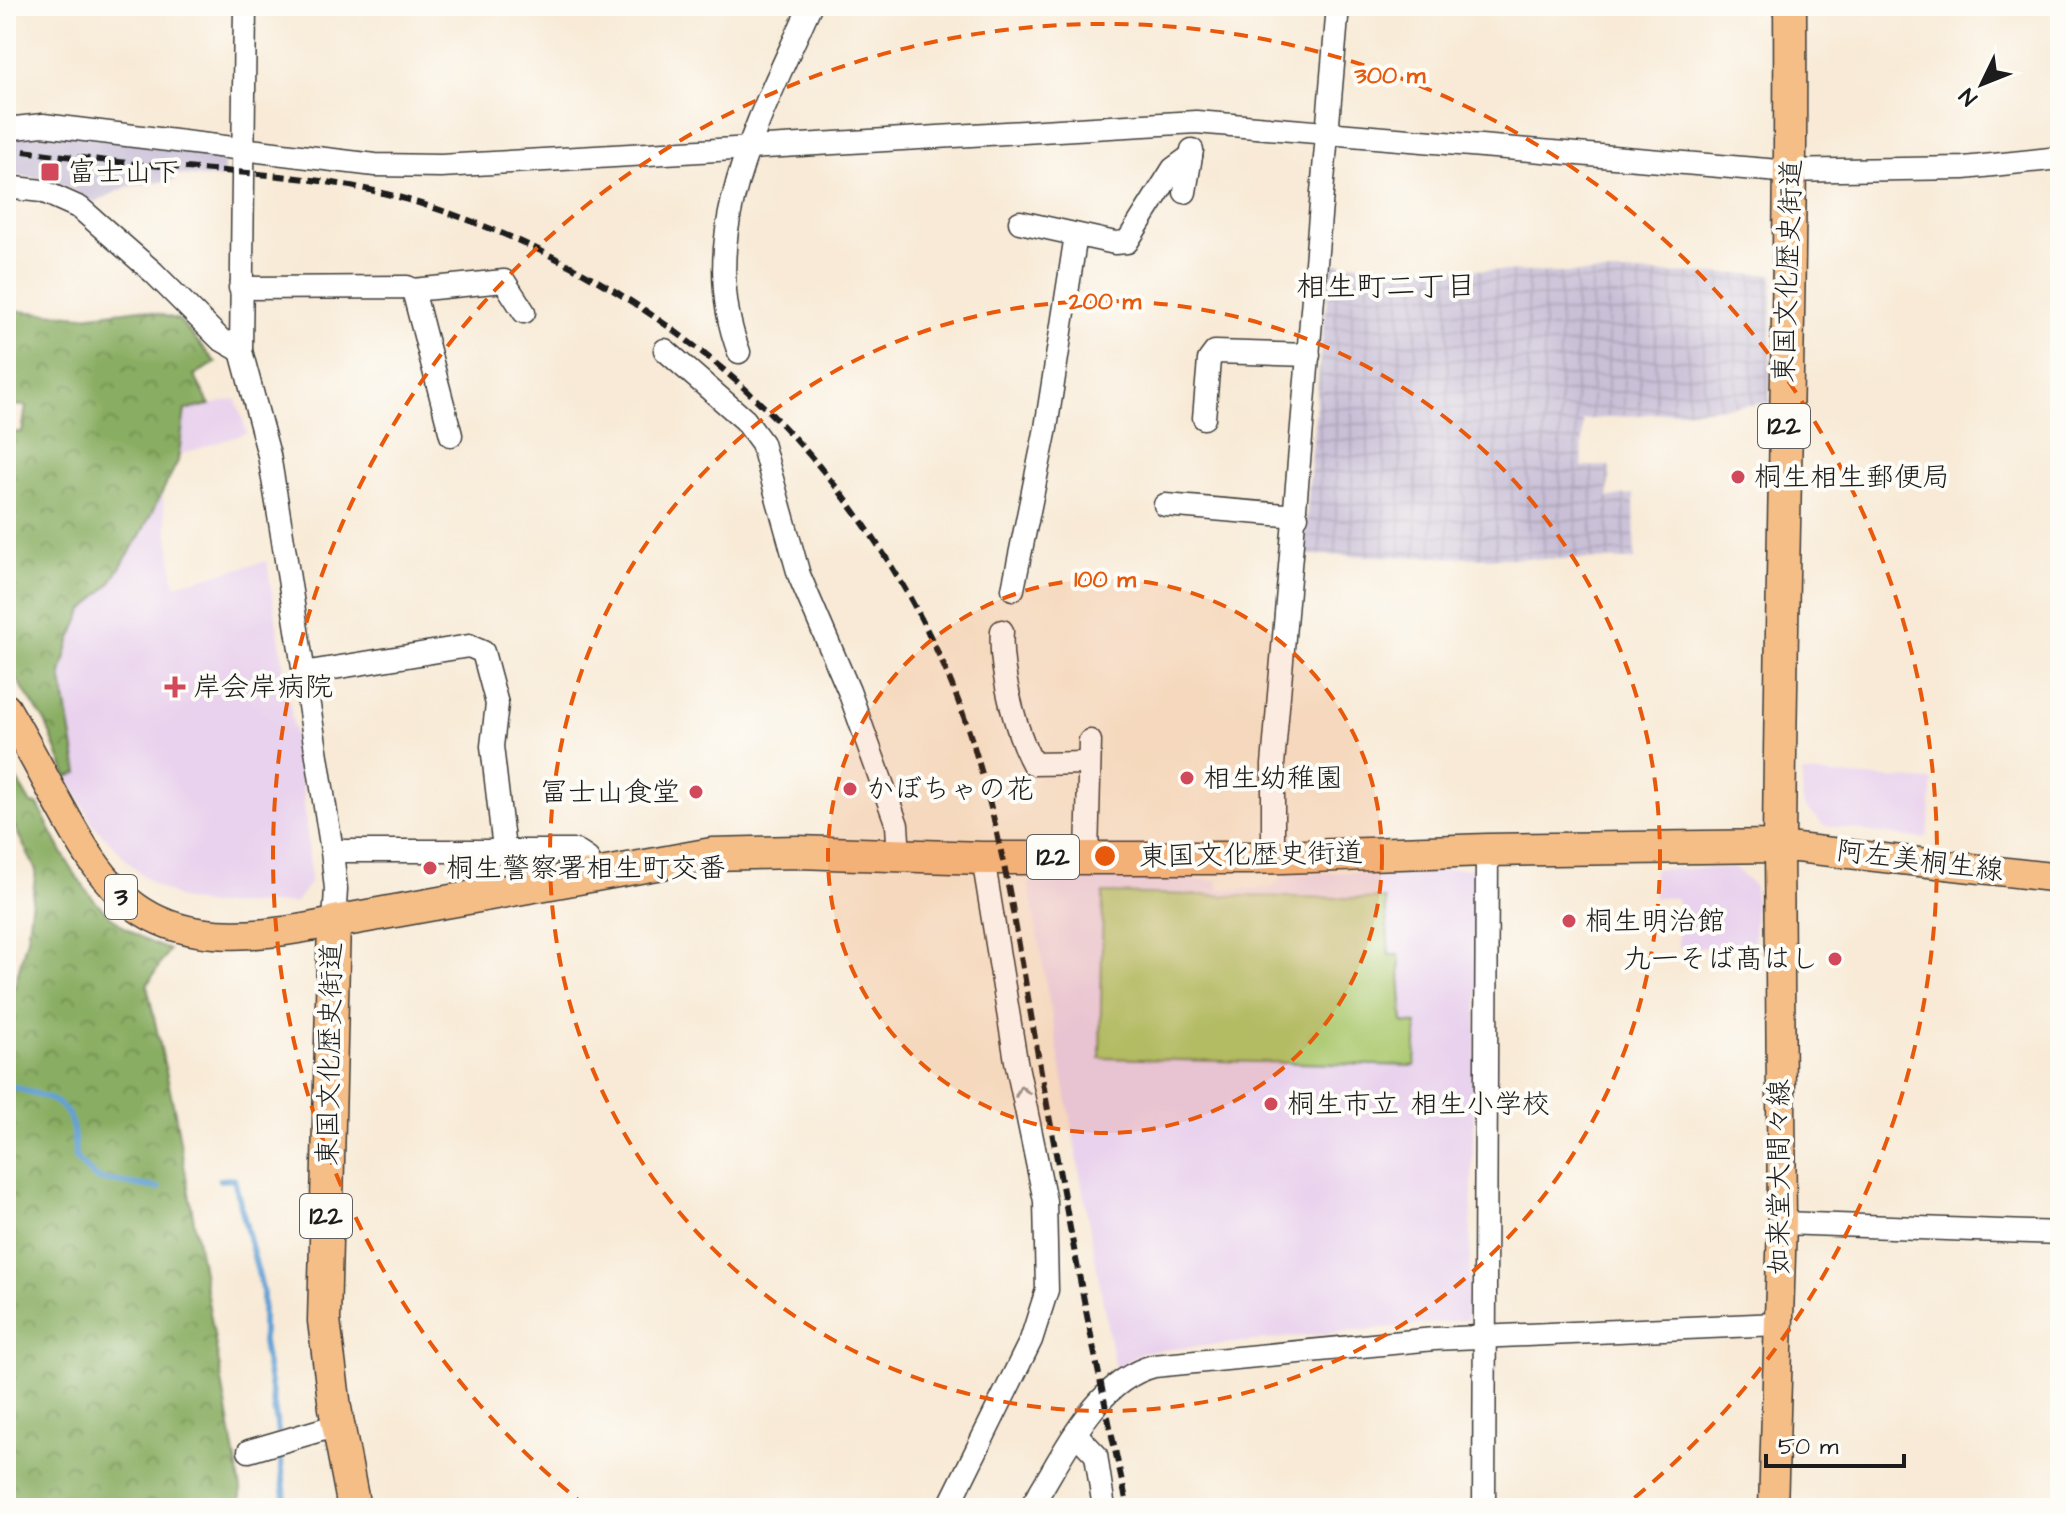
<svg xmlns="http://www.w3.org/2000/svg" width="2066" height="1514" font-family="'Architects Daughter','Klee One',sans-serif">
<defs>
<pattern id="industrial-grid" width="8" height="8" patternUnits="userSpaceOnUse" patternTransform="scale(2)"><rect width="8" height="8" fill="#c9bfd7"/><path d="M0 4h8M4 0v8" fill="none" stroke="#aca4b8"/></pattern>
<pattern id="forest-crowns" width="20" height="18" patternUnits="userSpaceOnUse" patternTransform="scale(2)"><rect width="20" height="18" fill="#89ad62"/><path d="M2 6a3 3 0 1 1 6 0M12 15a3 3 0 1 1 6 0" fill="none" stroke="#6f8c50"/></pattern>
</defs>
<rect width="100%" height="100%" fill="#fdfcf7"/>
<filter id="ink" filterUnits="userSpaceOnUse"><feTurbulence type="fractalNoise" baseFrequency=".0125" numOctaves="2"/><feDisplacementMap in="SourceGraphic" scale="16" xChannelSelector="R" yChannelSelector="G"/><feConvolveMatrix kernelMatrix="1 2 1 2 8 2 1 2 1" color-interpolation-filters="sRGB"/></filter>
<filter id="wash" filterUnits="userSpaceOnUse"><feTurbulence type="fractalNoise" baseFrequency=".006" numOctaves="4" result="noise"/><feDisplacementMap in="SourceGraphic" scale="32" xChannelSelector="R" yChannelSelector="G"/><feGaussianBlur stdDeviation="1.8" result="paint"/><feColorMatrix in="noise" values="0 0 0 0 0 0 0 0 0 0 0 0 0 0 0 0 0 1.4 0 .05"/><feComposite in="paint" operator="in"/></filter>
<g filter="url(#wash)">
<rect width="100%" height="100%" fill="#f8ead6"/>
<g fill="#e9d2ed">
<path d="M236,399l11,34 -68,22 5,-45z"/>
<path d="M162,494l13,91 92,-24 34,213 9,92v17l-15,20 -85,2 -27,-5 -27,-14 -20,-16 -43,-46 -26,-47 11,-4 -17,-99 9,-33 13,-30 27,-27z"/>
<path d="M1802,773l131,8 -5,54 -5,4 -100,-14 -20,-21z"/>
<path d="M1481,868l-13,452 -326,32 -27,17 -87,-486 29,-6 161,3 1,9 52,-1 16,-14z"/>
<path d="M1736,868l19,19 -1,60 -76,1 -1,-50h-23v-29z"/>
</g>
<path fill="url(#industrial-grid)" d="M1332,263l217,10 224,1 -4,129 -186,17 -1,47 28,-1 -2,32 26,-4 1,66 -332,-5 18,-208z"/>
<path fill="#c9bfd7" d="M46,132l169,17 9,13v17l-48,-5 -1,6 -48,7 -32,15 -41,-21 -48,-7v-39z"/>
<g fill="url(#forest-crowns)" stroke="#52643f" stroke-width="2">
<path d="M141,309l38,11 37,43 -22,12 16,30 -25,5 -7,51 -36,71 -32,52 -27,27 -13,30 -9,33 17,99 -11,4 -21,-54 -40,-59v-231l16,-1 4,-26 -20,-1v-95l77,6z"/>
<path d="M6,761l25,43 7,1c32,66 58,119 131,145l-22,35 28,128 66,376v19h-235v-488l21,-82 9,-68 -30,-60z"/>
</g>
<path fill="#acc970" stroke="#647246" stroke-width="2" d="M1103,893l282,6 4,56h10l4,68 14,1 -2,42 -315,-8z"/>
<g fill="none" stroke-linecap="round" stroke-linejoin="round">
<g stroke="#63a1d4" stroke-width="6">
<path d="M6,1084c53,19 68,12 69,74l22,21 62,9"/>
<path d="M220,1180l14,-1 29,113v50l15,89"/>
<path d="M280,1452l6,56"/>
</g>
</g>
</g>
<g filter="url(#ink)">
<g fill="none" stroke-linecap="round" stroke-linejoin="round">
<defs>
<g id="minor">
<path d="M245,6l-4,345 28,104 8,48 55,348 4,38 -2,33"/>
<path d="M6,129l37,-4 332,40 66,1 755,-44 583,49 185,-3 96,-10"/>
<path d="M6,187l36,4 38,17 73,64 67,67 21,12"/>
<path d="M1185,192l7,-42"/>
<path d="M1020,222l95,21 12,-1 46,-73 18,-13"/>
<path d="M240,288l167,-1 6,3"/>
<path d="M665,350l80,70 17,23 37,132 50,116 48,134 2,31"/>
<path d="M739,352c-46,-119 24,-239 71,-346"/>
<path d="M1204,418l5,-58 6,-8 94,3"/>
<path d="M451,435l-38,-145 91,-9 20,31"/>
<path d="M1165,505l132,11"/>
<path d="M1013,589l33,-161 30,-193"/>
<path d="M1002,631c-3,37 13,100 31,133l55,-1"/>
<path d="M303,673l166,-27 14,6 14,52 -5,42 12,103"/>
<path d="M332,851h244l12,8 5,19"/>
<path d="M1087,856l3,-115"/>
<path d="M1273,857v-92l65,-759"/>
<path d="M1782,1223l278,10"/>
<path d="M1077,1435l19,20 8,53"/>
<path d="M249,1451l89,-26"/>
<path d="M948,1508l83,-168 16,-50 -2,-89 -29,-140 -33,-203"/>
<path d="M1030,1508c32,-49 64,-127 124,-142l280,-27 344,-15"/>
<path d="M1484,1508l3,-658"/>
</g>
<g id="major">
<path d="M6,708c96,162 101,264 328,214"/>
<path d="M1773,1508l9,-285 -3,-377 281,32"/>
</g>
<path id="highway" d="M354,1508l-19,-100 -11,-87 10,-399 378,-68 85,-2 186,6h267l237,-8 292,-4c2,-280 13,-560 11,-840"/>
</defs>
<use href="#minor" stroke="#3d3b38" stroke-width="25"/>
<use href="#major" stroke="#3d3b38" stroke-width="31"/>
<use href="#highway" stroke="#3d3b38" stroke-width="35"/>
<use href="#minor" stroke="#fff" stroke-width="22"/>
<use href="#major" stroke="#f6be87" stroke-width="28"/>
<use href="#highway" stroke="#f6be87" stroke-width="32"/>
<path stroke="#1c1c1c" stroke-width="6" stroke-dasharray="12 6" stroke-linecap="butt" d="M6,149c60,7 120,15 180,19 73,6 148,10 219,31 237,69 430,231 534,456 56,122 74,258 97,389 28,155 57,311 92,464"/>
</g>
<defs><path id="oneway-chevron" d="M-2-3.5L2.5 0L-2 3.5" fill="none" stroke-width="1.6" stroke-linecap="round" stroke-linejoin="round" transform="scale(2)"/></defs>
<use stroke="#999" href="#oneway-chevron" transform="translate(1022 1091) rotate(-101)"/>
</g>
<circle cx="1105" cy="856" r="277" fill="#e8590c" fill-opacity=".12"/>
<g fill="none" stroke="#e8590c" stroke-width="4" stroke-dasharray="14 10">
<circle cx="1105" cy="856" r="277"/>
<circle cx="1105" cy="856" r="555"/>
<path d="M587 1507A832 832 0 1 1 1623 1507"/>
</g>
<g fill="#d1495b" stroke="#fdfcf7" stroke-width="3">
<rect x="40" y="162" width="20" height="20" rx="4"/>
<circle cx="1738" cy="477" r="8"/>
<path d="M171 675h8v8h8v8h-8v8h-8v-8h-8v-8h8z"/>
<circle cx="1187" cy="778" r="8"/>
<circle cx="850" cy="789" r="8"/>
<circle cx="696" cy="792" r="8"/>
<circle cx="430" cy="868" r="8"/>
<circle cx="1569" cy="921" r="8"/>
<circle cx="1835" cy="959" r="8"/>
<circle cx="1271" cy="1104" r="8"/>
</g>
<g text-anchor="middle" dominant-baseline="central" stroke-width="8" stroke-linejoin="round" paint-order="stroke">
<g fill="#fdfcf7" stroke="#605f5e" stroke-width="2">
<rect x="1758" y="404" width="52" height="44" rx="6"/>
<rect x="1027" y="835" width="52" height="44" rx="6"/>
<rect x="105" y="875" width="32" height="44" rx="6"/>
<rect x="300" y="1194" width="52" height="44" rx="6"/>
</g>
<g font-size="26" font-weight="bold" fill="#1c1c1c">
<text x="1784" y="426">122</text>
<text x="1053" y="857">122</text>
<text x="121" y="897">3</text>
<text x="326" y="1216">122</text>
</g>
<g font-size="28" fill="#1c1c1c" stroke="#fdfcf7" text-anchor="start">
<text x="68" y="172">富士山下</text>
<text x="1754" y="477">桐生相生郵便局</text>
<text x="193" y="687">岸会岸病院</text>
<text x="1203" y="778">相生幼稚園</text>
<text x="866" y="789">かぼちゃの花</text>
<text x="680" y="792" text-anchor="end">冨士山食堂</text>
<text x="446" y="868">桐生警察署相生町交番</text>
<text x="1585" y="921">桐生明治館</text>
<text x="1819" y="959" text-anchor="end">九一そば髙はし</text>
<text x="1287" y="1104">桐生市立 相生小学校</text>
</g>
<g font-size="28" fill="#1c1c1c" stroke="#fdfcf7">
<text transform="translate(1788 271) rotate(-88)">東国文化歴史街道</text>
<text transform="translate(1251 855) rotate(-1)">東国文化歴史街道</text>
<text transform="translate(1920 861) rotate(7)">阿左美桐生線</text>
<text transform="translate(330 1054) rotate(-89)">東国文化歴史街道</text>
<text transform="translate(1779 1177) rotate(-90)">如来堂大間々線</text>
</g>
<g font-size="30" fill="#1c1c1c" stroke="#fdfcf7">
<text x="1386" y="287">相生町二丁目</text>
</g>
</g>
<circle cx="1105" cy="856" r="12" fill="#e8590c" stroke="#fdfcf7" stroke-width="4"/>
<g font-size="24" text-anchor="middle" font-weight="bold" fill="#e8590c" stroke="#fdfcf7" stroke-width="8" stroke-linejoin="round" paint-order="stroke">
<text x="1390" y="83">300 m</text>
<text x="1105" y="309">200 m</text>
<text x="1105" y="587">100 m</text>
</g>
<rect width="2066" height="1514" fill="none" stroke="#fdfcf7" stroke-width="32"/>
<g transform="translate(1982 84) rotate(227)" stroke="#fdfcf7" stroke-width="6" paint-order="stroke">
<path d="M0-6L14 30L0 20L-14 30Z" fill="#1c1c1c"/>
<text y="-12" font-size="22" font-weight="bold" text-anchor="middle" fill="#1c1c1c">N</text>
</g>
<path d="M1766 1454v12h138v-12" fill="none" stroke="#1c1c1c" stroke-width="4"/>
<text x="1778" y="1454" font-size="24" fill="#1c1c1c" stroke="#fdfcf7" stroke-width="6" paint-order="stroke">50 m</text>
</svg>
